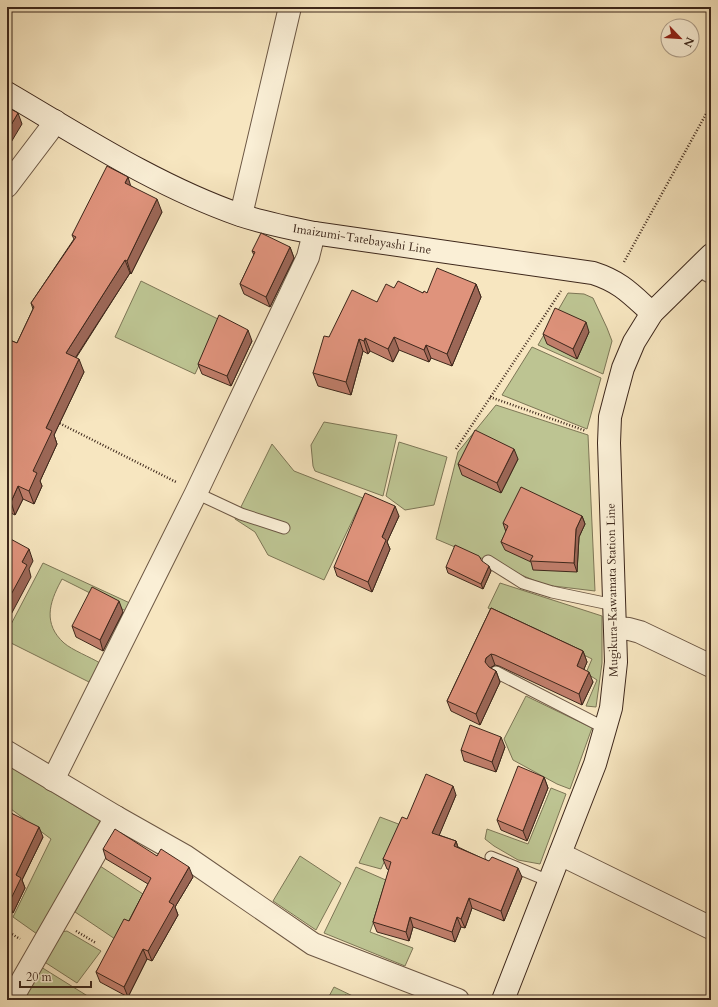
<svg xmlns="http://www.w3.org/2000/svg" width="718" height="1007" font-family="Cardo,serif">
<rect width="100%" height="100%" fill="#f7e6c0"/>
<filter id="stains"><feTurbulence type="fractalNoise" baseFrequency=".005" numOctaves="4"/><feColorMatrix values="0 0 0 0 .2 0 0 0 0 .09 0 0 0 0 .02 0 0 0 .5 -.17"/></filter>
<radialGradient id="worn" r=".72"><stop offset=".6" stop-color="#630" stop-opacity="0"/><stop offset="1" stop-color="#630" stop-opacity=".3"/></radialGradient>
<g fill="#bdc492" stroke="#7d7656">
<path d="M141,281l79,39 -25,54 -80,-37z"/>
<path d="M568,293l16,1 9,4 14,30 5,13 -9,33 -65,-29z"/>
<path d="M532,347l69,31 -14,51 -85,-34z"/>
<path d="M496,405l92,30 7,156 -50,-6 -109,-46 22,-87z"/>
<path d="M324,422l73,13 -14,61 -68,-25 -2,-5 -2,-21z"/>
<path d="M399,442l48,15 -13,48 -29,5 -19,-14z"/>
<path d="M272,444l22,27 69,27 -39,82 -56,-25 -13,-23 -20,-13z"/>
<path d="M43,563l89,41 -4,8 -66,-33 -1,2c-12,22 -18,43 3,62 8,7 26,14 36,20l-11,19 -82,-41v-9z"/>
<path d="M500,583l102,33v47l-6,44 -10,-1 11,-26 -11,-7 6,-14 -104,-51z"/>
<path d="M526,696l66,32 -22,61 -13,-5 -44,-24 -9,-21z"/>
<path d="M7,765l93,56 -63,113 -24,-17 38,-78 -44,-33z"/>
<path d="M551,788l15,6 -26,70 -22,-4 -24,-14 -9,-7 2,-10 41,15z"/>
<path d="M380,817l21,8 -20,44 -22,-6z"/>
<path d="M300,856l41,27 -25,47 -43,-29z"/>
<path d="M100,866l43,28 -25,47 -43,-29z"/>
<path d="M356,867l32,14 -18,51 43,16 -8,18 -81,-33z"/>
<path d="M67,931l34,20 -24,32 -34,-22 18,-29z"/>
<path d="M41,967l53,33h-72z"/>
<path d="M334,987l27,13h-34z"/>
</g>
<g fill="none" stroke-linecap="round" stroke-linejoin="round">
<defs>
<g id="service">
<path d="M697,270l14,8"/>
<path d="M196,493l45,21 43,14"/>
<path d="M488,561l35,22 29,9 62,13"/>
<path d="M496,672l109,56"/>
<path d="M491,857l58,24"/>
</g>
<g id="minor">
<path d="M7,186l41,-54 7,-11"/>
<path d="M241,215l49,-208"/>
<path d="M615,628l14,1 11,3 71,34"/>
<path d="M7,752l109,65 69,39 128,88 145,56"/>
<path d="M53,780l143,-287 112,-236 6,-24"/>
<path d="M560,854l151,74"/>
<path d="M11,1000l105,-183"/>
</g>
<g id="secondary">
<path d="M7,93c75,44 150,93 233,122 24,8 49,13 74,18l279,40c28,9 38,21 59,40"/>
<path d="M503,1000l92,-236 16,-56 5,-46 -7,-219 1,-26 6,-23 7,-26 11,-26 18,-29 59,-58"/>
</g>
</defs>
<use href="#service" stroke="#6c5744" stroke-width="13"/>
<use href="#minor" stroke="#6c5744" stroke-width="24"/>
<use href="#secondary" stroke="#3d271b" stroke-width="24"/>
<g stroke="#3d271b" stroke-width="2.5" stroke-dasharray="1 2" stroke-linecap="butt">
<path d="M624,262l87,-157"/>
<path d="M490,397l96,34"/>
<path d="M57,422l119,60"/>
<path d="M456,449l105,-158"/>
<path d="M7,931l13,8"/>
<path d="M76,931l20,12"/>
</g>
<use href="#service" stroke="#faefd6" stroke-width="11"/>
<use href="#minor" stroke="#faefd6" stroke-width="22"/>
<use href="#secondary" stroke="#faefd6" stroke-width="22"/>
</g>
<g fill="#c07e6b" stroke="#3d271b">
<path d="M131,186l31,26 -31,62 -1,-1 -54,85 8,14 -30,63 3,9 -17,37 2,5 -8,18 -11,-5 -8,16 -8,-4v-172l10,4 16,-34 -2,-6 43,-64 -2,-4z"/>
<path d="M290,247l4,11 -24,49 -26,-13 -4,-10 14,-29 -2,-4z"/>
<path d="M476,284l5,13 -29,69 -21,-8 -2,4 -30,-12 -6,12 -23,-11 -2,3 -5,-3 -12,44 -33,-9 -5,-13 16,-36 48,-35 17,-14 29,5h4z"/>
<path d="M589,332l-12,27 -30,-15 -4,-10z"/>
<path d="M252,341l-21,45 -29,-12 -4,-10z"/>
<path d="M518,459l-17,34 -39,-18 -4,-11z"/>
<path d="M399,516l-12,26 3,7 -18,43 -35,-16 -3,-9z"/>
<path d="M582,516l3,8 -6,13 -2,35 -44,-2 -2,-8 -26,-12 -4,-8 5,-10 -3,-9z"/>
<path d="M446,567l45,4 -8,18 -35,-16z"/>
<path d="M491,608l92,43 4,11 -3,7 9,13 -11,23 -83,-39 -4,-1 -5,3 6,3 4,11 -20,43 -29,-14 -4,-10z"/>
<path d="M123,612l-20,39 -27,-14 -4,-11z"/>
<path d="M505,747l-9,25 -32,-11 -3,-11z"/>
<path d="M544,777l4,11 -21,53 -26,-11 -4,-10z"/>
<path d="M456,795l-17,40 17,6 2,6 64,30 -18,44 -32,-13 -7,20 -4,-1 -6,15 -42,-15 -4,14 -32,-9 -4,-10 16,-52 -2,-1 -4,-10 24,-40z"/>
<path d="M7,800l4,10 -1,2 33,25 -21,43 3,8 -12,25 -6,-3z"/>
<path d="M103,849l54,7 36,21 -18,30 3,8 -26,46 -5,-2 -19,38 -28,-15 -4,-10 33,-51 19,-37 -42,-25z"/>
</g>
<g fill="#9c6757" stroke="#3d271b">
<path d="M18,113l4,11 -15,25v-17z"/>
<path d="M128,177l4,13 -7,-7z"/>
<path d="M157,199l5,13 -31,62 -4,-13z"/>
<path d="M290,247l4,11 -24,49 -4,-10z"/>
<path d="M125,260l5,13 -60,93 -4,-13z"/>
<path d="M476,284l5,13 -29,69 -5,-12z"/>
<path d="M586,322l3,10 -12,27 -4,-10z"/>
<path d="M248,330l4,11 -21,45 -4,-10z"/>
<path d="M394,337l5,13 -6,12 -5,-13z"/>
<path d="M365,338l5,13 -2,3 -4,-13z"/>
<path d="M359,339l4,12 -12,44 -5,-13z"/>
<path d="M426,345l5,13 -2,4 -5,-12z"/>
<path d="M79,359l5,13 -30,63 3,9 -17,37 2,5 -8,18 -5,-13 4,-20 13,-43z"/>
<path d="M514,449l4,10 -17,34 -4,-10z"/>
<path d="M18,486l5,13 -8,16 -4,-13z"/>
<path d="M395,506l4,10 -12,26 3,7 -18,43 -4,-10 14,-45z"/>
<path d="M582,516l3,8 -6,13 -2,35 -3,-9 2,-34z"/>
<path d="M29,549l4,12 -4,8 2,8 -24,45v-20l15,-40z"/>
<path d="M489,566l2,5 -8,18 -2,-5z"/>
<path d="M119,601l4,11 -20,39 -3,-11z"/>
<path d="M583,651l4,11 -6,14 -4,-10z"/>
<path d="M491,654l4,11 -5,3 -1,5 -4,-11 1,-4z"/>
<path d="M496,671l4,11 -20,43 -4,-11z"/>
<path d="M589,672l4,10 -11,23 -3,-11z"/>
<path d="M501,737l4,10 -9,25 -4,-10z"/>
<path d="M544,777l4,11 -21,53 -4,-10z"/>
<path d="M453,786l3,9 -20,48 -4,-10z"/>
<path d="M8,800l3,10 -4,7v-16z"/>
<path d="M39,827l4,10 -21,43 3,8 -12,25 -4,-10 7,-28z"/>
<path d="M456,841l3,10 -5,-5z"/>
<path d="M189,867l4,10 -18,30 3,8 -26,46 -4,-10 21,-49z"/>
<path d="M518,868l4,9 -18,44 -3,-10z"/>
<path d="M469,898l3,10 -7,20 -4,-9z"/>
<path d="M410,917l3,10 -4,14 -3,-9z"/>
<path d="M457,917l4,10 -6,15 -3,-10z"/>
<path d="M143,949l4,10 -19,38 -4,-10z"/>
</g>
<g fill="#df937c" stroke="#3d271b">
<path d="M7,107l11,6 -11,19z"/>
<path d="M107,166l21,11 -3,6 32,16 -30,62 -2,-1 -59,93 13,6 -33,69 6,3 -19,40 4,2 -8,18 -11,-5 -7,16 -4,-2v-64l3,-5 -3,-1v-91l10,4 17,-36 -3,-4 45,-66 -4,-2z"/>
<path d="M261,233l29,14 -24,50 -26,-13 15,-32 -3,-1z"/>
<path d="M437,268l39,16 -29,70 -21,-9 -2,5 -30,-13 -6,12 -23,-11 -1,3 -5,-2 -13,43 -33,-9 11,-37 5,1 23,-47 25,12 9,-18 8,4 4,-7 25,12 1,-2 3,2z"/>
<path d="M555,308l31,14 -13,27 -30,-15z"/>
<path d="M219,315l29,15 -21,46 -29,-12z"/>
<path d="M475,430l39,19 -17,34 -39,-19z"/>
<path d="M521,487l61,29 -6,13 -2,34 -44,-2 3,-5 -32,-14 7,-16 -5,-3z"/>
<path d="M365,493l30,13 -13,31 4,3 -18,42 -34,-15z"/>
<path d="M7,537l22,12 -7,13 5,3 -20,37z"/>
<path d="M455,545l24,11 3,5 7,5 -8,18 -35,-17z"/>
<path d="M92,587l27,14 -19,39 -28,-14z"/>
<path d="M491,608l92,43 -6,15 12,6 -10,22 -84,-39 -4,-1 -5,4 -1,4 4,5 7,4 -20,43 -29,-13z"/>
<path d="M470,725l31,12 -9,25 -31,-12z"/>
<path d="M518,766l26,11 -21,54 -26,-11z"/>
<path d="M426,774l27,12 -21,47 24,8 -2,5 35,15 3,-4 26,11 -17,43 -32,-13 -8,21 -4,-2 -5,15 -42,-15 -4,15 -33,-10 18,-60 -8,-3 19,-42 5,2z"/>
<path d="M7,811l32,16 -23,48 5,3 -12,25 -2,-1z"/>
<path d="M115,829l42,27 4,-7 28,18 -20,35 5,3 -26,46 -5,-2 -19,38 -28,-15 28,-53 5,2 22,-43 -48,-29z"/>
<path d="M345,995l12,5h-15z"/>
</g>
<g text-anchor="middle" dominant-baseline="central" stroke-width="3.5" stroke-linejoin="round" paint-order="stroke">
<g font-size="12" fill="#3d271b" stroke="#faefd6">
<text transform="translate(362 239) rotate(9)">Imaizumi-Tatebayashi Line</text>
<text transform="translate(612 590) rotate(-91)">Mugikura-Kawamata Station Line</text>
</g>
</g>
<rect width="718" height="1007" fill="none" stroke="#f7e6c0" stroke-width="24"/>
<rect x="8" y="8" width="702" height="991" fill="none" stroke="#3d271b" stroke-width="2"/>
<rect x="12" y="12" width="694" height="983" fill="none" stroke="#3d271b"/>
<g transform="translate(680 38) rotate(115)"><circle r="19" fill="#faefd6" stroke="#ae9f8b"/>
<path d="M0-3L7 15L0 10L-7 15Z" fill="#8f2418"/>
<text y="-6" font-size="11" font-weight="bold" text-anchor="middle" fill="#3d271b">N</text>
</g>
<path d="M20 981v6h71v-6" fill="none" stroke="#3d271b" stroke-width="2"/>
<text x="26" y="981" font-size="12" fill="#3d271b" stroke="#faefd6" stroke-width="3" paint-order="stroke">20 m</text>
<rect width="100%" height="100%" filter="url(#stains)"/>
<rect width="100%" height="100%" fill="url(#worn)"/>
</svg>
